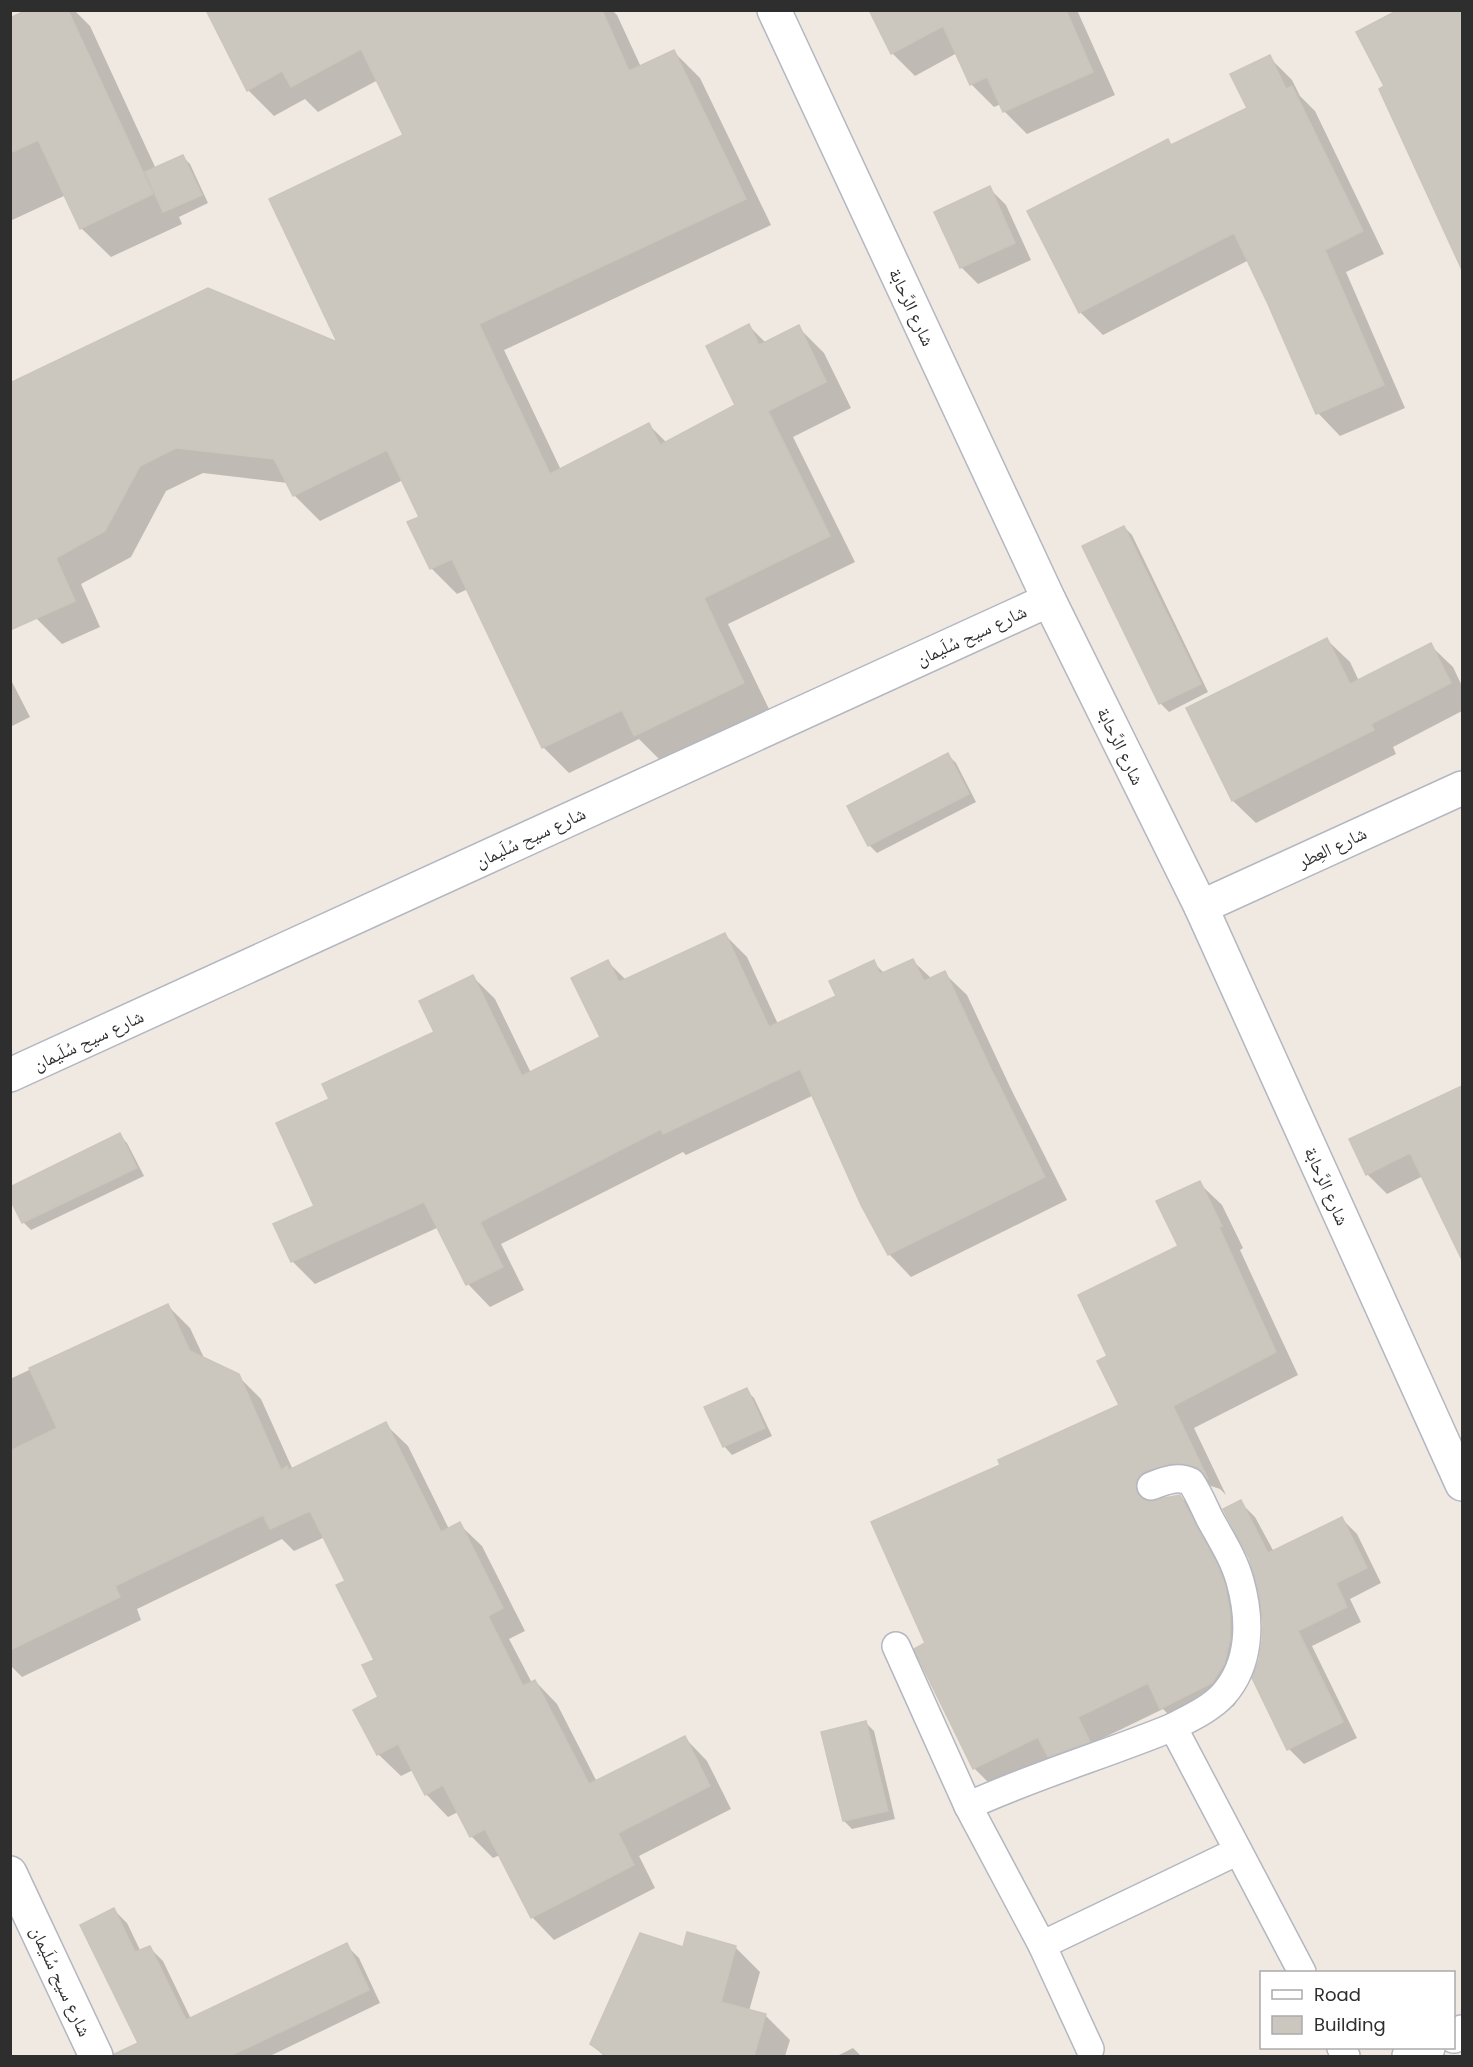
<svg xmlns="http://www.w3.org/2000/svg" width="1473" height="2067" font-family="Poppins,'Noto Naskh Arabic',sans-serif">
<rect width="100%" height="100%" fill="#efe9e1"/>
<g fill="#0003">
<path d="M31,10h43l16,16 66,143 26,-13 8,8 18,39 -29,14 3,7 -71,33 -30,-29 -15,-33 -56,26v-201z"/>
<path d="M208,10h404l5,5 24,52 33,-15 26,26 71,147 -267,125 57,120 88,-45 18,18 70,-37 12,-80 17,17 32,-16 26,26 27,55 -58,29 62,125 -127,62 41,85 -108,52 -22,-22 -70,34 -26,-26 -75,-158 -11,5 -26,-26 -22,-45 12,-6 -18,-37 -83,41 -26,-26 -6,-12 -85,-10 -37,18 -35,66 -50,27 19,43 -38,17 -26,-26 -26,-57v-179l2,2 328,-39 65,-209 -27,-56 -60,32 -13,-13 -31,17 -26,-26z"/>
<path d="M896,10h181l38,85 -88,39 -23,-23 -3,-7 -7,3 -23,-23 -14,-31 -42,23 -23,-23z"/>
<path d="M1402,10h60v246l-9,-9 -67,-160z"/>
<path d="M1269,57l23,23 8,16 15,15 69,143 -38,18 59,136 -65,28 -22,-23 -69,-153 -146,75 -23,-23 87,-171 6,5 76,-37z"/>
<path d="M989,188l17,17 25,55 -53,24 -17,-17z"/>
<path d="M1124,527l8,8 76,157 -39,20 -8,-8 -77,-157z"/>
<path d="M1327,640l23,22 9,19 71,-36 23,22 9,19v25l-69,36 3,7 -140,69 -23,-22 -45,-92z"/>
<path d="M10,678l20,39 -20,10z"/>
<path d="M948,755l8,8 20,39 -99,51 -8,-8z"/>
<path d="M724,934l23,23 31,67 60,-28 35,-34 12,12 28,-13 19,18 12,-6 23,22 44,94 56,111 -156,77 -22,-23 -75,-159 -128,60 -3,-3 -182,92 23,46 -34,17 -22,-23 -29,-57 -124,57 -23,-23 24,-55 15,-106 105,-67 37,-56 22,22 36,74 71,-36 6,-75 18,18z"/>
<path d="M1462,1088v169l-39,-81 -36,18 -20,-20 -16,-34z"/>
<path d="M119,1135l8,8 17,33 -113,54 -8,-8z"/>
<path d="M1199,1183l23,22 21,43 -3,2 58,125 -104,53 32,67 -6,-6 -12,-4 -40,8 -9,7 21,-4 23,23 36,69 11,87 -4,11 -12,20 -50,24 -21,-21 -64,31 12,24 -115,26 -22,-22 -47,-124 75,-179 119,-59 -12,-49 71,-110z"/>
<path d="M167,1305l23,23 15,32 33,16 23,23 32,71 92,-46 23,22 41,83 10,-5 23,22 43,85 -16,8 23,44 3,-2 22,23 40,78 88,-44 22,23 24,48 -92,47 16,32 -101,52 -22,-23 -32,-62 -7,3 -22,-22 -13,-24 -10,5 -22,-23 -13,-24 -12,6 -23,-22 2,-56 -4,-38 -29,-79 -22,-44 -31,14 -12,-12 -145,70 4,11 -119,57 -12,-12v-286z"/>
<path d="M746,1390l8,8 18,38 -40,19 -8,-9 -18,-38z"/>
<path d="M1240,1502l15,15 19,35 68,-33 15,15 24,49 -31,16 11,23 -49,24 45,92 -53,26 -15,-15 -29,-88 4,-36 -3,-32z"/>
<path d="M866,1723l8,8 21,88 -43,10 -8,-8z"/>
<path d="M114,1910l13,13 14,29 9,-4 13,13 28,58 155,-74 13,13 21,45 -110,53h-125l-63,-130z"/>
<path d="M735,1947l25,25 -11,39 17,5 24,24 -5,16h-181l-13,-12 93,-95z"/>
<path d="M853,2048l8,8h-24z"/>
</g>
<g fill="#cbc7bf" stroke="#cbc5ba" stroke-width="1.5">
<path d="M27,10h41l85,184 -73,35 -42,-89 -28,13v-135z"/>
<path d="M206,10h396l27,61 45,-21 72,149 -267,125 71,150 99,-51 11,22 75,-40 -29,-59 43,-22 10,21 40,-20 27,57 -58,29 62,125 -126,62 40,85 -110,53 -12,-26 -80,38 -90,-189 -22,10 -23,-47 12,-5 -32,-67 -94,46 -19,-37 -98,-11 -36,18 -35,65 -49,27 19,43 -65,29v-247l198,-95 129,54 -68,-143 134,-64 -42,-86 -70,38 -9,-16 -35,20z"/>
<path d="M869,10h197l27,62 -90,40 -16,-35 -17,8 -27,-59 -52,28z"/>
<path d="M1398,10h64v260l-83,-181 5,-3 -28,-54z"/>
<path d="M1270,55l16,34 6,-3 71,145 -38,19 59,135 -68,29 -48,-110 -34,-71 -155,80 -52,-102 141,-72 3,6 76,-37 -17,-34z"/>
<path d="M183,155l19,40 -39,17 -18,-40z"/>
<path d="M990,186l25,57 -55,25 -26,-56z"/>
<path d="M1124,526l77,158 -42,20 -77,-158z"/>
<path d="M1327,638l23,46 81,-41 20,40 -80,41 3,6 -142,71 -46,-93z"/>
<path d="M948,753l21,41 -101,52 -21,-40z"/>
<path d="M725,933l44,94 67,-31 -7,-15 45,-21 6,14 33,-15 11,22 21,-10 44,94 56,112 -157,78 -27,-50 -61,-136 -137,65 -2,-5 -181,93 23,45 -37,18 -42,-83 -133,60 -18,-38 41,-18 -38,-83 53,-24 -7,-15 112,-52 -15,-31 54,-26 49,101 78,-39 -29,-59 37,-18 11,22z"/>
<path d="M1462,1086v174l-52,-107 -44,22 -17,-36z"/>
<path d="M120,1133l17,35 -115,55 -12,-24v-12z"/>
<path d="M1200,1181l22,45 -3,1 57,125 -103,54 35,73 -11,-12 -13,-3 -10,-1 -29,8 -7,6 -3,7 2,8 5,7 6,2 32,-6 37,69 8,21 5,28v26l-6,25 -12,19 -52,26 -12,-26 -70,34 12,25 -42,15 -10,-20 -65,32 -59,-120 11,-6 -54,-121 129,-57 -2,-5 121,-55 -22,-44 10,-5 -29,-61 100,-49 -22,-45z"/>
<path d="M168,1304l22,47 49,23 42,96 6,-4 2,4 97,-48 55,110 19,-10 43,86 -15,8 35,70 12,-6 54,104 96,-48 25,50 -92,47 16,32 -103,53 -46,-89 -15,8 -27,-52 -18,10 -27,-51 -21,11 -24,-45 25,-13 -16,-32 12,-5 -38,-75 9,-4 -35,-70 -40,18 -7,-14 -148,71 5,11 -110,53v-199l47,-23 -28,-60z"/>
<path d="M747,1388l18,40 -42,19 -19,-40z"/>
<path d="M1241,1500l27,53 74,-36 25,51 -31,15 11,24 -49,24 45,91 -56,28 -35,-72 7,-18 3,-18 1,-17 -4,-32 -10,-35 -26,-49z"/>
<path d="M866,1721l22,90 -45,10 -22,-89z"/>
<path d="M114,1908l21,44 15,-6 36,74 161,-77 22,47 -139,66h-115l-1,-2 24,-11 -58,-118z"/>
<path d="M687,1932l49,14 -15,56 45,12 -12,42h-147l-17,-12 50,-111 43,14z"/>
</g>
<g fill="none" stroke-linecap="round" stroke-linejoin="round">
<defs>
<g id="lane">
<path d="M1151,1486c13,-5 27,-11 40,-4 8,12 13,25 19,37 11,20 24,40 30,62 11,39 11,83 -17,114 -13,14 -33,23 -50,32l129,245"/>
<path d="M896,1646l72,160c67,-31 137,-51 205,-79"/>
<path d="M968,1806l74,139 48,104"/>
<path d="M1042,1945l196,-94"/>
<path d="M1341,2048l5,8"/>
</g>
<g id="street">
<path d="M774,10l275,590 152,307 261,577"/>
<path d="M1201,907l261,-119"/>
<path d="M10,1075l1039,-475"/>
<path d="M10,1873l86,183"/>
<path d="M1454,2036l8,-4"/>
<path d="M1409,2056l19,-8"/>
</g>
</defs>
<use href="#lane" stroke="#b4b7c1" stroke-width="30"/>
<use href="#street" stroke="#b4b7c1" stroke-width="36"/>
<use href="#lane" stroke="#fff" stroke-width="27"/>
<use href="#street" stroke="#fff" stroke-width="33"/>
</g>
<g text-anchor="middle" dominant-baseline="central" stroke-width="4.5" stroke-linejoin="round" paint-order="stroke">
<g font-size="18" fill="#2e2e2e" stroke="#fff">
<text transform="translate(912 307) rotate(65)">شارع الرَّحابة</text>
<text transform="translate(971 635) rotate(-25)">شارع سيح سُلَيمان</text>
<text transform="translate(1121 746) rotate(64)">شارع الرَّحابة</text>
<text transform="translate(530 837) rotate(-25)">شارع سيح سُلَيمان</text>
<text transform="translate(1332 847) rotate(-25)">شارع العِطر</text>
<text transform="translate(88 1040) rotate(-25)">شارع سيح سُلَيمان</text>
<text transform="translate(1327 1186) rotate(66)">شارع الرَّحابة</text>
<text transform="translate(61 1981) rotate(65)">شارع سيح سُلَيمان</text>
</g>
</g>
<rect width="1473" height="2067" fill="none" stroke="#2e2e2e" stroke-width="24"/>
<rect x="1260" y="1971" width="195" height="78" fill="#ffffff" stroke="#ababab" stroke-width="1.5"/>
<rect x="1272" y="1990" width="30" height="9" fill="#ffffff" stroke="#ababab" stroke-width="1.5"/>
<text x="1314" y="2001" font-size="18" fill="#2e2e2e">Road</text>
<rect x="1272" y="2016" width="30" height="18" fill="#cbc7bf" stroke="#ababab" stroke-width="1.5"/>
<text x="1314" y="2031" font-size="18" fill="#2e2e2e">Building</text>
</svg>
